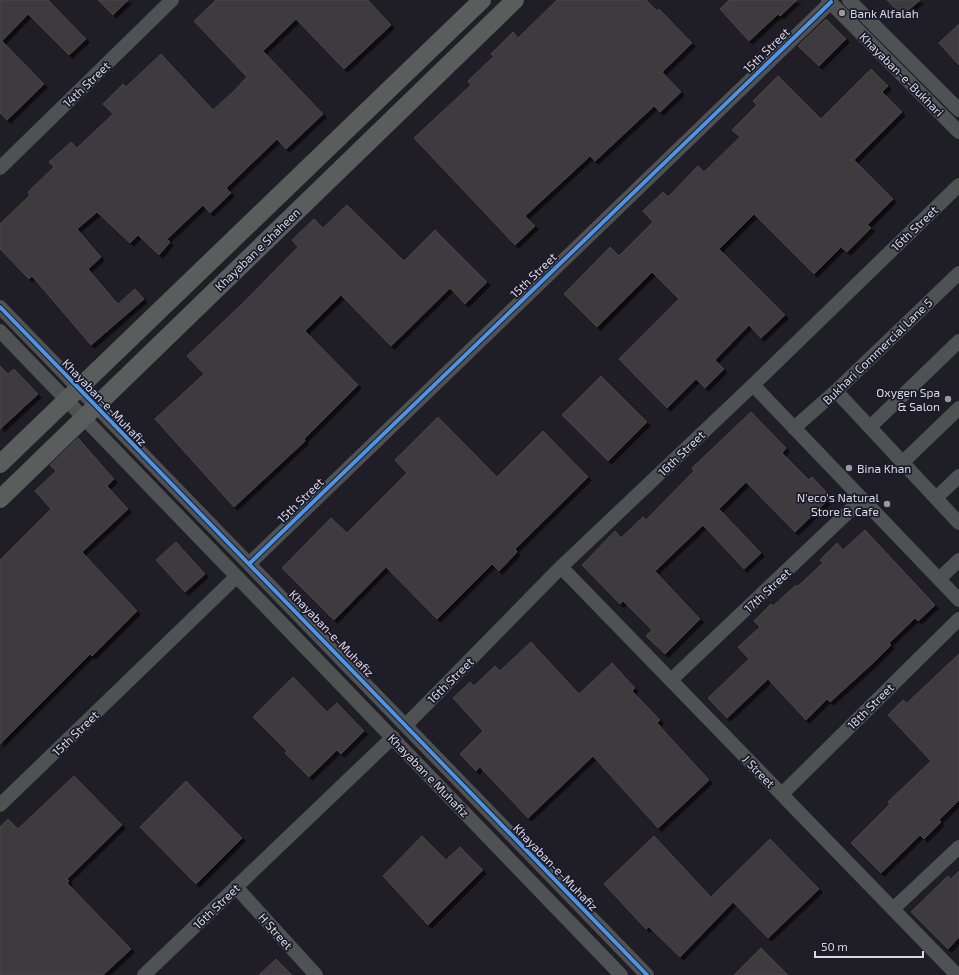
<svg xmlns="http://www.w3.org/2000/svg" width="959" height="975" font-family="'Exo 2',sans-serif">
<defs>
<filter id="shadow"><feDropShadow dx="3.5" dy="3.5" stdDeviation="0" flood-color="#0009"/></filter>
</defs>
<rect width="100%" height="100%" fill="#1f1e26"/>
<g fill="#3d3a3e" stroke="#4a4548" filter="url(#shadow)">
<path d="M0,0h48l38,39 -17,16 -41,-41 -26,27 42,43 -37,36 -7,-7z"/>
<path d="M98,0h30l-15,15z"/>
<path d="M216,0h152l23,25 -47,44 -48,-50 -33,32 60,63 -37,35 -9,-10 -51,49 5,5 -21,20 -7,-8 -36,34 3,3 -11,13 -21,-20 -8,8 -33,-31 -20,17 24,28 -13,12 30,35 17,-15 9,10 -53,46 -59,-69 -3,3 -29,-30v-25l30,-29 -2,-3 26,-25 -5,-5 22,-20 6,6 36,-34 -10,-10 20,-20 3,3 35,-33 52,56 20,-18 14,-15 -53,-56z"/>
<path d="M557,0h89l11,11 2,-2 33,34 -30,29 19,20 -21,20 -6,-6 -59,55 -5,-5 -65,60 10,10 -20,19 -101,-107 57,-53 -3,-4 26,-25 -3,-2 22,-22 5,6z"/>
<path d="M729,0h68l-17,16 -2,-2 -29,27 -29,-32z"/>
<path d="M887,0h33l-18,16z"/>
<path d="M826,19l20,20 -27,27 -21,-20z"/>
<path d="M959,24v41l-20,-22z"/>
<path d="M871,69l17,17 -6,6 20,20 -48,48 39,39 -26,26 4,3 -24,24 -6,-5 -27,27 -60,-60 -35,35 66,66 -24,23 -12,-13 -34,35 9,9 -19,19 -9,-9 -29,29 -48,-49 60,-60 -27,-27 -55,55 -33,-33 46,-47 9,9 34,-34 -10,-11 20,-19 5,5 30,-31 6,6 36,-35 -8,-7 25,-25 -4,-4 25,-25 43,43z"/>
<path d="M347,205l57,56 31,-31 52,52 -22,22 -15,-16 -59,58 -50,-51 -36,36 53,54 -54,54 1,2 -71,66 -79,-88 49,-45 -17,-18 55,-52 56,-57 -6,-7 22,-21 9,9z"/>
<path d="M0,366l8,8 6,-5 24,25 -38,35z"/>
<path d="M601,376l46,46 -39,39 -46,-46z"/>
<path d="M751,412l35,36 -4,5 27,27 3,-3 19,20 -36,35 -49,-50 -27,27 42,44 -17,16 -41,-44 -48,46 45,48 -35,35 -19,-18 6,-6 -29,-29 -3,3 -38,-39 33,-34 6,7 22,-21 3,3 48,-49 -2,-3z"/>
<path d="M438,417l59,60 46,-46 45,46 -73,72 2,3 -18,19 -7,-7 -55,55 -51,-52 -52,53 -52,-52 49,-50 16,15 60,-60 -12,-13z"/>
<path d="M78,438l36,41 -7,7 21,23 -46,43 55,59 -45,45 -2,-2 -90,90v-184l51,-51 -16,-18 21,-20 -6,-6z"/>
<path d="M865,530l70,75 -17,16 -3,-3 -26,25 2,2 -17,17 -44,40 -3,-3 -21,21 -38,-41 -41,39 -19,-20 41,-39 -11,-12 22,-20 -6,-6 17,-17 2,2 23,-21 1,2 26,-24 -3,-3 17,-17 6,7z"/>
<path d="M176,542l29,32 -20,18 -29,-32z"/>
<path d="M531,642l48,52 33,-31 23,25 -3,3 28,29 -3,3 52,57 -51,48 -65,-72 -65,62 -48,-51 -4,4 -16,-17 23,-23 -30,-33 17,-16 4,4 21,-20 5,5z"/>
<path d="M959,654v146l-20,20 2,2 -17,17 -4,-4 -39,38 -30,-30 39,-39 -2,-2 43,-41 -43,-46 15,-15 4,3z"/>
<path d="M293,677l34,35 10,-9 27,28 -23,23 -4,-4 -28,27 -24,-24 2,-2 -34,-34z"/>
<path d="M74,776l48,49 -55,54 2,2 -2,2 64,66 -28,26h-103v-148l8,-8 10,10z"/>
<path d="M186,781l56,57 -46,46 -56,-57z"/>
<path d="M422,836l24,24 14,-13 23,23 -55,55 -45,-49z"/>
<path d="M654,836l57,61 59,-58 49,50 -51,49 -35,-36 -53,55 -31,-30 -3,2 -42,-45z"/>
<path d="M959,871v66l-11,12 -37,-37 37,-36 3,3z"/>
<path d="M761,948l27,27h-54z"/>
<path d="M276,959l16,16h-33z"/>
</g>
<g fill="none" stroke-linecap="round" stroke-linejoin="round">
<g stroke="#4f5152" stroke-width="14">
<path d="M828,0l131,132"/>
<path d="M849,0l110,110"/>
<path d="M0,168l172,-168"/>
<path d="M0,307l647,668"/>
<path d="M0,331l621,644"/>
<path d="M753,385l206,215"/>
<path d="M836,391l123,132"/>
<path d="M870,427l89,-86"/>
<path d="M794,428l42,-37 123,-118"/>
<path d="M903,462l56,-54"/>
<path d="M936,498l23,-22"/>
<path d="M250,563l581,-561"/>
<path d="M561,567l396,408"/>
<path d="M939,579l20,-19"/>
<path d="M671,680l191,-181"/>
<path d="M406,725l155,-158 192,-182 206,-200"/>
<path d="M782,794l177,-175"/>
<path d="M0,805l236,-228"/>
<path d="M236,887l80,88"/>
<path d="M893,909l66,-62"/>
<path d="M144,975l249,-238"/>
</g>
<g stroke="#595d5c" stroke-width="18">
<path d="M0,464l482,-464"/>
<path d="M0,499l515,-499"/>
</g>
<defs>
<g id="cycleway">
<path d="M0,307l647,668"/>
<path d="M250,563l581,-561"/>
</g>
</defs>
<use href="#cycleway" stroke="#1c1a2a" stroke-width="6"/>
<use href="#cycleway" stroke="#4d94e3" stroke-width="4"/>
</g>
<g fill="#9897a2" stroke="#1c1a2a" stroke-width="1.5">
<circle cx="842" cy="13" r="4"/>
<circle cx="948" cy="399" r="4"/>
<circle cx="849" cy="468" r="4"/>
<circle cx="887" cy="504" r="4"/>
</g>
<g text-anchor="middle" dominant-baseline="central" stroke-width="3.5" stroke-linejoin="round" paint-order="stroke">
<g font-size="12" fill="#d9d8e4" stroke="#1c1a2a" text-anchor="start">
<text x="850" y="13">Bank Alfalah</text>
<text x="940" y="392" text-anchor="end">Oxygen Spa<tspan x="940" dy="14">&amp; Salon</tspan></text>
<text x="857" y="468">Bina Khan</text>
<text x="879" y="497" text-anchor="end">N'eco's Natural<tspan x="879" dy="14">Store &amp; Cafe</tspan></text>
</g>
<g font-size="12" fill="#d9d8e4" stroke="#1c1a2a">
<text transform="translate(766 50) rotate(-44)">15th Street</text>
<text transform="translate(902 74) rotate(45)">Khayaban-e-Bukhari</text>
<text transform="translate(86 84) rotate(-44)">14th Street</text>
<text transform="translate(914 228) rotate(-44)">16th Street</text>
<text transform="translate(257 249) rotate(-44)">Khayaban e Shaheen</text>
<text transform="translate(533 275) rotate(-44)">15th Street</text>
<text transform="translate(877 351) rotate(-44)">Bukhari Commercial Lane 5</text>
<text transform="translate(105 402) rotate(46)">Khayaban-e-Muhafiz</text>
<text transform="translate(681 453) rotate(-44)">16th Street</text>
<text transform="translate(300 500) rotate(-44)">15th Street</text>
<text transform="translate(767 590) rotate(-43)">17th Street</text>
<text transform="translate(332 633) rotate(46)">Khayaban-e-Muhafiz</text>
<text transform="translate(450 680) rotate(-45)">16th Street</text>
<text transform="translate(870 706) rotate(-45)">18th Street</text>
<text transform="translate(75 733) rotate(-44)">15th Street</text>
<text transform="translate(759 771) rotate(46)">J Street</text>
<text transform="translate(429 775) rotate(46)">Khayaban e Muhafiz</text>
<text transform="translate(556 867) rotate(46)">Khayaban-e-Muhafiz</text>
<text transform="translate(216 906) rotate(-44)">16th Street</text>
<text transform="translate(276 931) rotate(48)">H Street</text>
</g>
</g>
<path d="M815 951v6h108v-6" fill="none" stroke="#d9d8e4" stroke-width="2"/>
<text x="821" y="951" font-size="12" fill="#d9d8e4" stroke="#1c1a2a" stroke-width="3" paint-order="stroke">50 m</text>
</svg>
